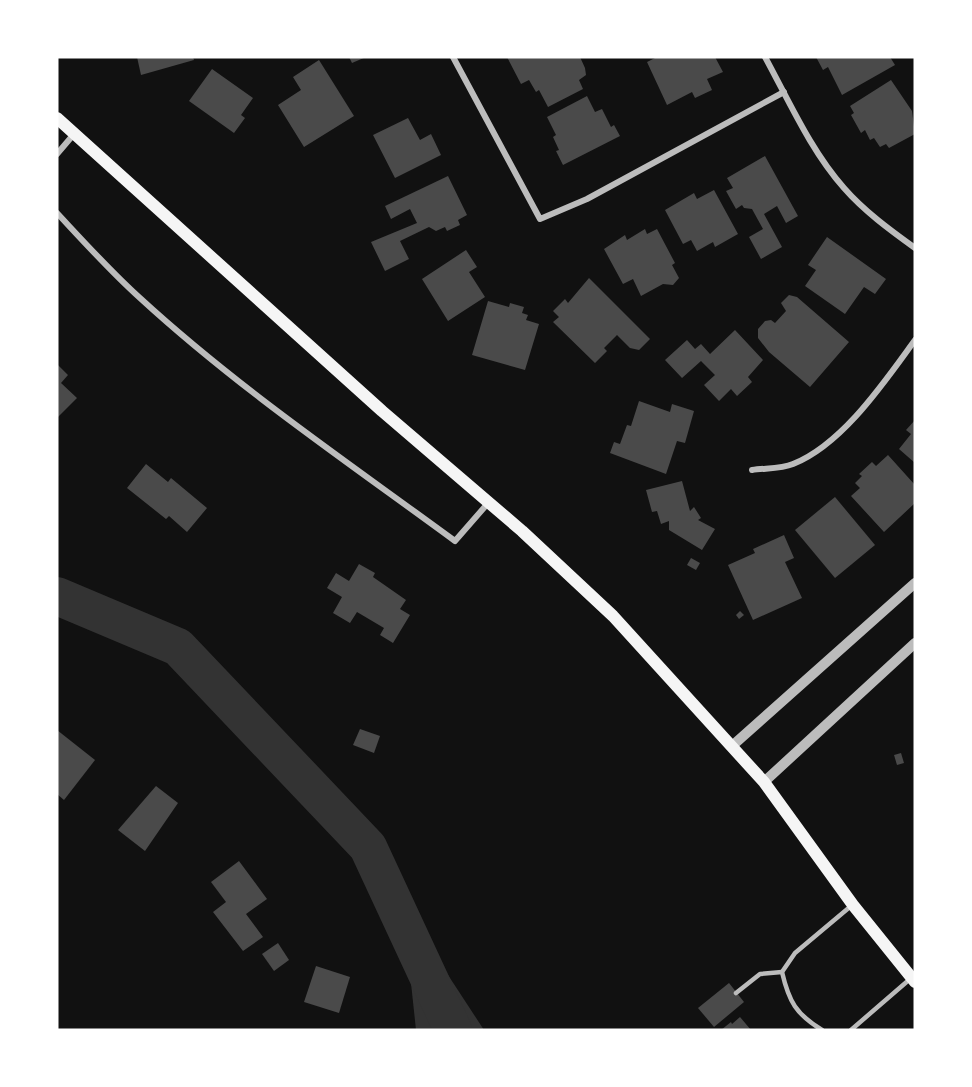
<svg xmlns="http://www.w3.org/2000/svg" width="972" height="1087" font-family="Arial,sans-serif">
<rect width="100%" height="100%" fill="#111"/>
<path fill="#333" d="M431,949l53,81h-68l-5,-47z"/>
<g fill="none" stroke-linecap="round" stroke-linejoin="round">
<path stroke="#333" stroke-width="38" d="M57,596l121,51 190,200 85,183"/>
</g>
<g fill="#4a4a4a">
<path d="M137,57h56l1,3 -53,15z"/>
<path d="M349,57h17l-14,6z"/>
<path d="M507,57h73l5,11 1,7 -7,5 4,9 -35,18 -9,-17 -3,2 -7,-12 -8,4z"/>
<path d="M657,57h58l8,15 -16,7 5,11 -17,8 -3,-6 -25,13 -20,-43z"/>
<path d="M816,57h74l5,8 -53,30 -14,-28 -5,3z"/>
<path d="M319,60l35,56 -50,31 -26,-42 23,-15 -8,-13z"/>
<path d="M212,69l41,29 -12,17 4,3 -11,15 -45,-32z"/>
<path d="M891,80l21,31 3,23 -26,14 -3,-4 -6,3 -6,-9 -4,2 -5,-10 -4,3 -10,-18 3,-2 -4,-7z"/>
<path d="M587,96l8,16 7,-3 9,18 3,-2 6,11 -57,29 -7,-14 3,-1 -6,-13 3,-2 -9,-18z"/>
<path d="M408,118l12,22 11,-6 10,21 -46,23 -22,-43z"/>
<path d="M765,156l33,60 -12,7 -9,-17 -13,8 18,33 -21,12 -12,-22 14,-8 -11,-20 -8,-1 -2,-3 -6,4 -10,-18 7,-3 -6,-10z"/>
<path d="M448,176l19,39 -9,5 2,5 -13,6 -2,-4 -9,4 -7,-4 -29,14 9,18 -24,12 -14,-29 46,-19 -7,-14 -19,10 -6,-13z"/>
<path d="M714,190l24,44 -23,13 -2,-5 -16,9 -6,-11 -8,4 -18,-34 29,-17 3,6z"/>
<path d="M645,229l2,5 10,-5 18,34 -3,2 7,13 -6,7 -10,-1 -22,12 -8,-17 -10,5 -19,-35 21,-14 2,5z"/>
<path d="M827,237l59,42 -11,15 -11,-7 -19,27 -40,-28 11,-16 -8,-5z"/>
<path d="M466,250l11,17 -8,5 16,25 -37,24 -26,-42z"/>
<path d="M589,278l61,61 -11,11 -9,-2 -13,-13 -13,13 3,3 -12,12 -42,-41 6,-5 -6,-6 12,-12 3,4z"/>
<path d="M789,295l8,2 52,45 -39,45 -41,-35 -11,-14v-9l7,-8 6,-1 4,3 11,-12 -5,-8z"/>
<path d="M488,301l21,6 1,-4 14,4 -2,6 6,2 -2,5 13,4 -14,46 -53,-15z"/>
<path d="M735,330l28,30 -15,17 4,5 -15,14 -6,-7 -12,12 -15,-16 11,-10 -14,-14 -19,17 -17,-18 22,-20 8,9 6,-5 9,10z"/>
<path d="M57,364l11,11 -7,8 16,15 -19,19z"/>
<path d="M639,401l31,11 2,-8 22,7 -9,32 -8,-2 -11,33 -56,-21 4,-11 6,2 7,-19 4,1z"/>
<path d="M915,420v43l-16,-14 12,-15 -5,-4z"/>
<path d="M888,455l27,30v18l-31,29 -33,-36 9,-8 -5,-5 7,-7 -3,-2 13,-12 4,4z"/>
<path d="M146,464l22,18 3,-4 36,30 -20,24 -18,-16 -3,3 -39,-31z"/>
<path d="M682,481l8,30 4,-4 7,11 -3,2 17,9 -13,21 -33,-20v-9l-8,3 -4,-13 -5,1 -6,-22z"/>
<path d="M835,497l40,48 -40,33 -40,-48z"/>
<path d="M784,535l10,23 -9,4 17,36 -49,22 -25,-55 27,-12 -2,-4z"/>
<path d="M691,558l9,5 -4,7 -9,-5z"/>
<path d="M359,564l16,9 -2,4 33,23 -6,9 10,6 -17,28 -13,-8 4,-7 -27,-16 -7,11 -17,-10 9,-16 -15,-9 9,-15 13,8z"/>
<path d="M740,611l4,4 -5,4 -3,-4z"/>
<path d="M360,729l20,7 -6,17 -21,-8z"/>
<path d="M57,730l38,30 -31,40 -7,-6z"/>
<path d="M901,753l3,10 -7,2 -3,-10z"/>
<path d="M156,786l22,17 -33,48 -27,-21z"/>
<path d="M239,861l28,38 -21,15 17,23 -20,14 -30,-39 13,-10 -15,-20z"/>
<path d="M278,943l11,17 -15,11 -12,-17z"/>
<path d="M316,966l34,11 -11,36 -35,-11z"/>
<path d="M729,983l15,19 -30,25 -16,-19z"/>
<path d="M740,1017l11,13h-30l10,-8 1,2z"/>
</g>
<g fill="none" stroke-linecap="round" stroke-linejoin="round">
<g stroke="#bcbcbc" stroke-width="4.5">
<path d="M736,993l24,-19 22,-2"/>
<path d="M822,1030c-26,-16 -33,-28 -40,-58l13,-19 56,-47"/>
<path d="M851,1030l59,-51"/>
</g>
<g stroke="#bcbcbc" stroke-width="6">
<path d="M453,57l87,162 47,-20 197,-107"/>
<path d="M765,57c24,44 46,94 79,131 20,23 46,42 71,60"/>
<path d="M57,154l17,-20"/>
<path d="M57,213c27,29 54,59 83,85 98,90 209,165 315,243l34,-39"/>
<path d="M752,470c13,-2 29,-1 41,-6 50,-20 92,-83 122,-124"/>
</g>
<g stroke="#bcbcbc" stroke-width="10">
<path d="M732,746l183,-163"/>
<path d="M764,782l151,-139"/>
</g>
<path stroke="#f5f5f5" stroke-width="12" d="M57,118l325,293 140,120 91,85 151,166 89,123 62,77"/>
</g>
<rect width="972" height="1087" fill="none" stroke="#ffffff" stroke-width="117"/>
</svg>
